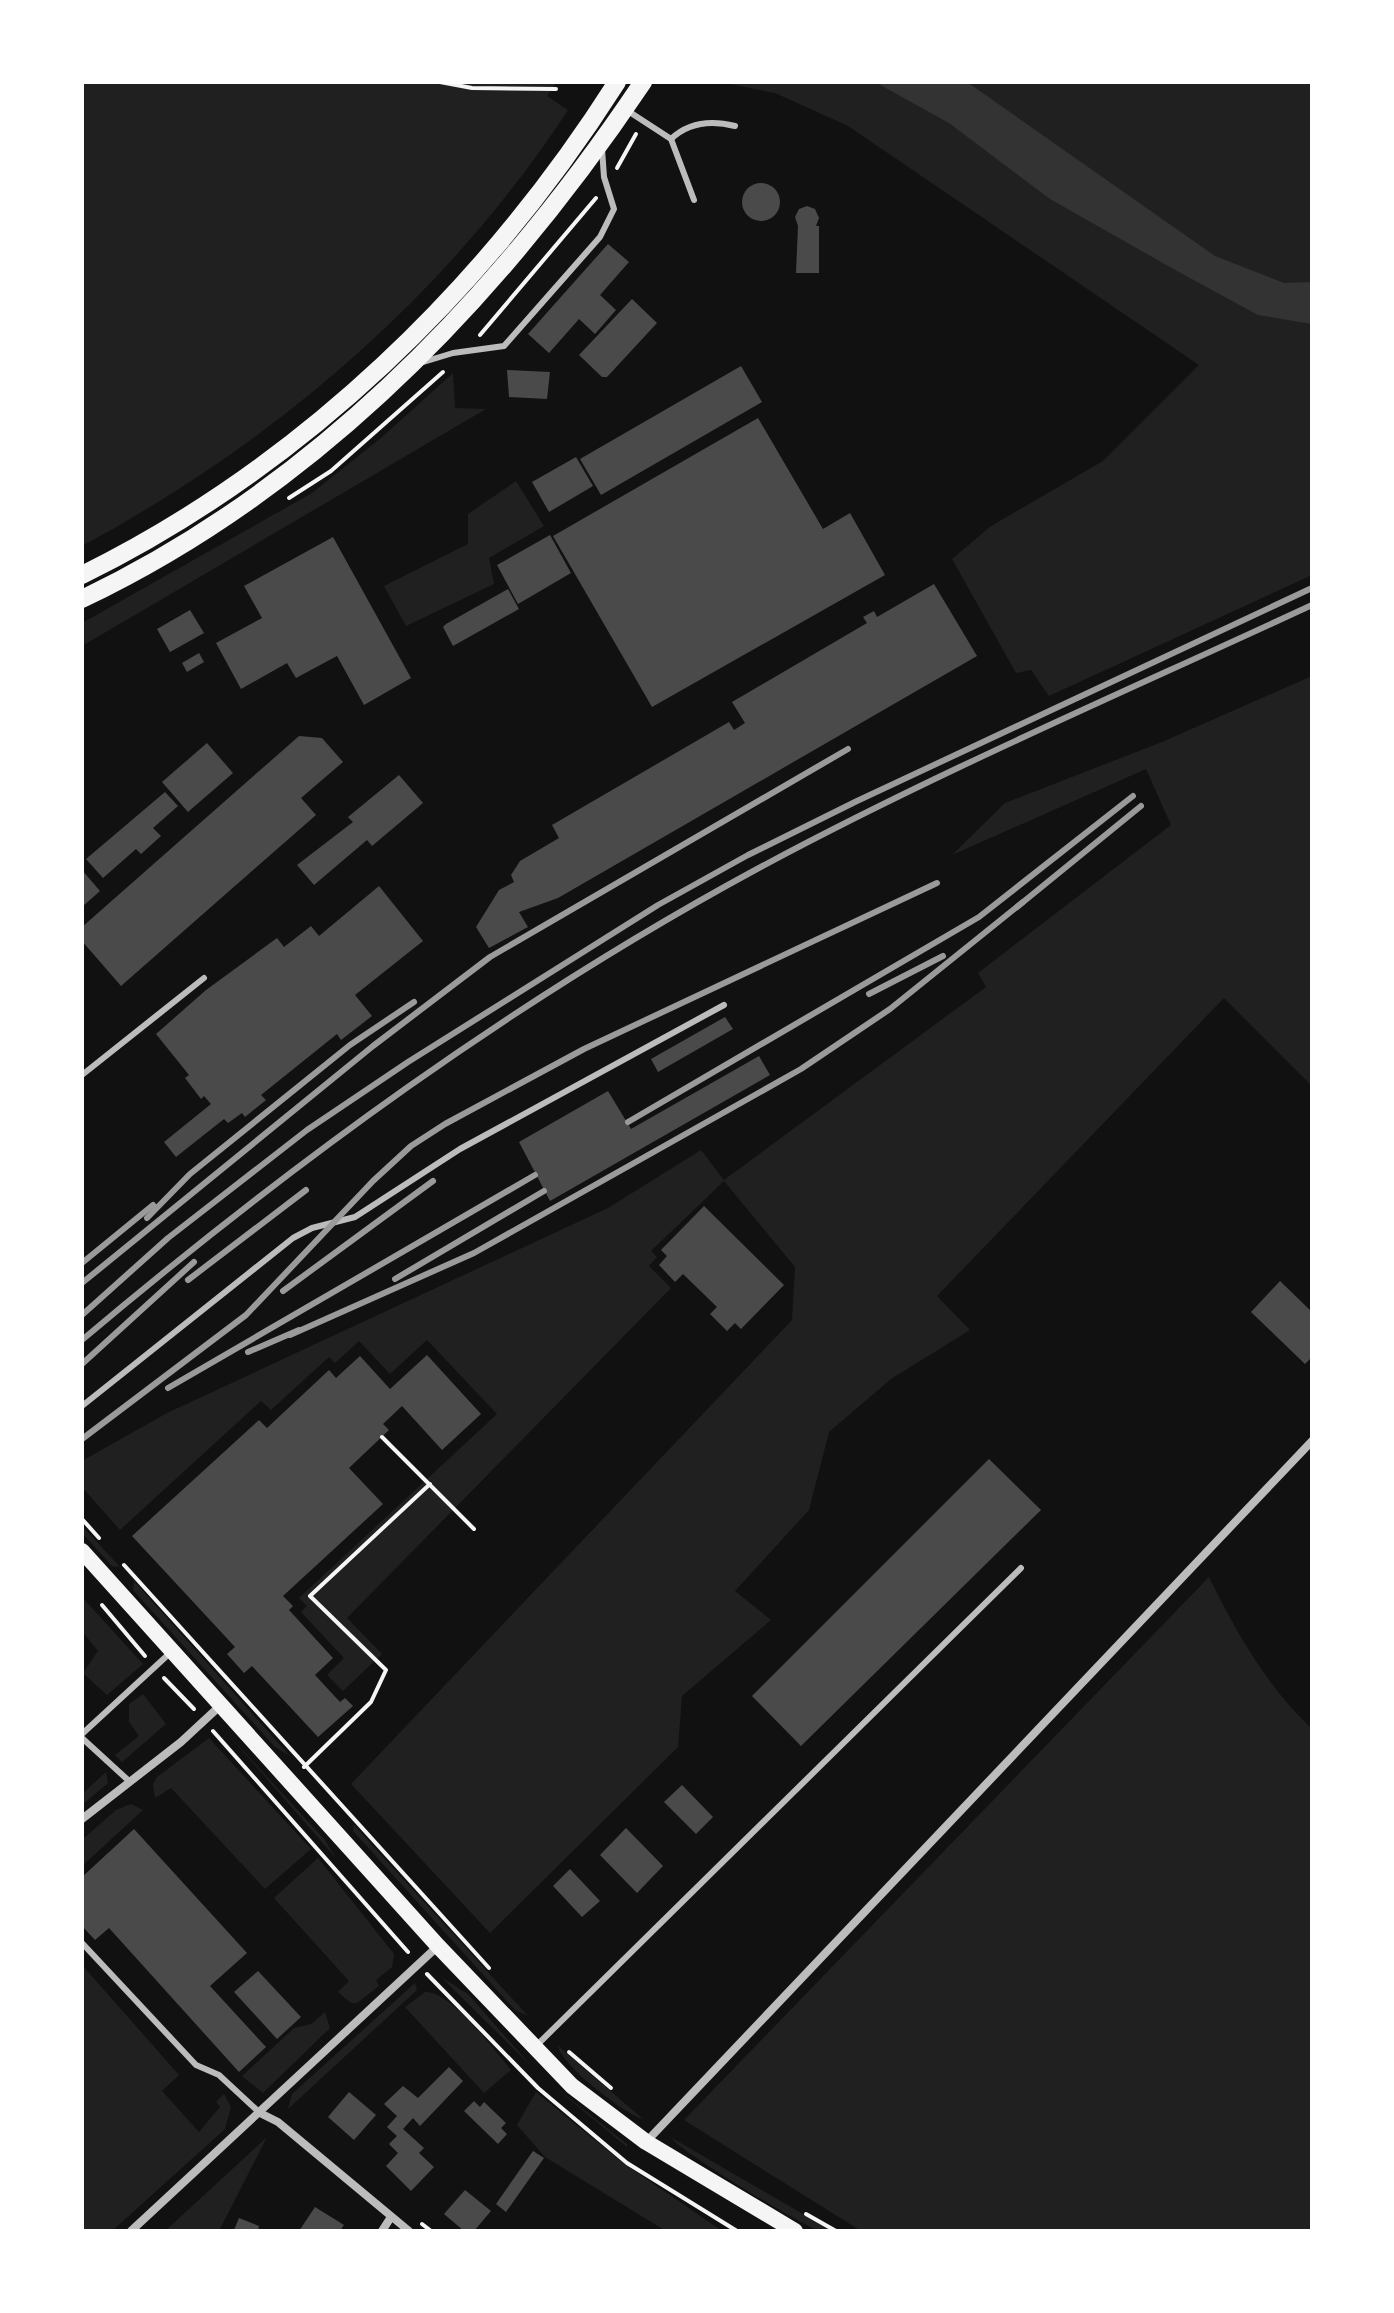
<svg xmlns="http://www.w3.org/2000/svg" width="1394" height="2313" font-family="'Golos Text',sans-serif">
<rect width="100%" height="100%" fill="#111"/>
<g fill="#202020">
<path d="M82,82h475l-10,14 21,14c-120,184 -293,332 -486,436z"/>
<path d="M720,82h592v493l-263,121 -18,-26 -15,3 -64,-114 39,-33 112,-65 96,-96 -351,-239 -73,-33z"/>
<path d="M453,373l2,35 31,1 -404,237v-23l230,-130 69,-55z"/>
<path d="M516,481l28,45 -55,32 5,26 -88,42 -22,-40 84,-42v-30z"/>
<path d="M1312,676v410l-88,-88 -287,298 33,34 -79,49 -62,53 -20,78 -74,81 36,29 -89,76 -4,51 -188,186 -139,-149 441,-464 3,-53 -71,-86 -73,70 6,6 -8,9 22,22 -324,330 35,36 -39,37 -16,-16 17,-17 -43,-46 6,-6 -8,-8 198,-184 -70,-74 -37,34 -31,-33 -24,22 -6,-6 -58,53 -10,-9 -141,129 -38,-43v-26l85,-48 441,-205 93,-58 23,30 262,-193 -8,-14 193,-148 -25,-56 -194,86 53,-52 157,-61z"/>
<path d="M82,1526l4,4 34,37 -8,-1 -30,-33z"/>
<path d="M1209,1577c28,57 57,108 103,152v502h-451l-177,-111z"/>
<path d="M134,1581l156,175 -15,-9 -142,-157z"/>
<path d="M82,1597l61,67 -36,31 -24,-22 15,-22 -16,-20z"/>
<path d="M143,1694l23,30 -44,38 -7,-7 24,-19 -10,-14v-18z"/>
<path d="M226,1732l99,108 10,17z"/>
<path d="M209,1738l102,111 -46,40 -94,-101 -16,10 -2,-14 4,-7z"/>
<path d="M106,1772l2,11 -26,22v-11z"/>
<path d="M131,1804l12,6 -61,56v-26l34,-30z"/>
<path d="M354,1825l174,191 -13,-6 -162,-179z"/>
<path d="M318,1858l76,96 -2,13 -16,13 3,6 -22,17h-6l-13,-11 11,-11 -75,-83z"/>
<path d="M82,1965l97,110 -17,16 37,41 21,-25 -4,-5 8,-8 7,13 -6,22 -113,102h-30z"/>
<path d="M441,1977l27,17 65,74z"/>
<path d="M415,1983l2,7 -129,119 4,-15z"/>
<path d="M425,1992c26,-1 69,58 86,78l-27,23 -79,-86z"/>
<path d="M325,2012l5,16 -67,65 -21,-17 52,-48 17,-4z"/>
<path d="M558,2046l85,73c-19,-5 -82,-54 -85,-73z"/>
<path d="M545,2079l82,65v3z"/>
<path d="M536,2092l86,70 100,69h-56l-121,-74 -28,-32z"/>
<path d="M267,2137l-48,94h-54z"/>
<path d="M672,2138l160,93c-4,0 -8,1 -12,0 -16,-4 -144,-82 -148,-93z"/>
</g>
<path fill="#333" d="M875,82h92l248,174 69,27 28,-1v42l-54,-9 -81,-44 -127,-72 -101,-76z"/>
<g fill="#4a4a4a">
<circle cx="761" cy="202" r="19"/>
<path d="M807,206l8,3 4,9 -3,8h3v47h-23l2,-47 -3,-9 4,-8z"/>
<path d="M608,244l21,18 -29,33 16,15 -21,24 -16,-15 -30,34 -21,-19z"/>
<path d="M632,299l25,24 -50,54h-5l-23,-22z"/>
<path d="M741,366l21,36 -161,93 -21,-36z"/>
<path d="M507,370l43,2 -3,27 -38,-2z"/>
<path d="M758,418l65,111 27,-16 35,62 -233,132 -99,-171z"/>
<path d="M576,457l17,29 -44,26 -17,-30z"/>
<path d="M550,535l21,38 -53,31 -21,-39z"/>
<path d="M333,537l78,141 -47,27 -27,-49 -41,22 -9,-15 -46,26 -25,-46 46,-25 -18,-32z"/>
<path d="M934,584l43,72 -419,242 -39,14 9,15 -39,21 -13,-21 23,-37 15,-8 -3,-7 9,-14 39,-23 -7,-13 177,-103 5,8 11,-7 -13,-21 135,-79 -4,-6 11,-6 3,6z"/>
<path d="M508,589l11,20 -66,37 -10,-19 3,-3z"/>
<path d="M190,610l14,23 -34,19 -13,-23z"/>
<path d="M199,653l5,9 -17,10 -5,-9z"/>
<path d="M299,736l23,2 21,24 -42,36 15,17 -195,171 -39,-45v-14z"/>
<path d="M207,743l26,30 -45,39 -26,-30z"/>
<path d="M399,775l24,28 -51,43 -5,-6 -53,45 -17,-20 56,-43 -5,-5z"/>
<path d="M165,792l13,14 -25,22 8,8 -20,18 -5,-5 -33,29 -17,-19z"/>
<path d="M82,870l18,21 -18,16z"/>
<path d="M379,886l44,55 -68,54 17,21 -31,24 -4,-6 -76,61 5,5 -21,17 -3,-4 -14,10 -4,-4 -48,38 -12,-15 47,-38 -7,-8 -3,3 -16,-21 4,-3 -33,-41 50,-44 71,-52 7,9 27,-21 8,10z"/>
<path d="M725,1017l8,12 -75,43 -7,-13z"/>
<path d="M759,1056l11,19 -220,126 -31,-59 89,-51 23,38z"/>
<path d="M704,1206l80,79 -43,44 -6,-6 -8,8 -17,-17 7,-7 -34,-33 -8,8 -16,-17 8,-9 -6,-6z"/>
<path d="M1280,1281l32,31v45l-7,7 -54,-52z"/>
<path d="M427,1355l54,59 -39,36 -40,-44 -19,18 6,6 -40,38 34,36 -100,92 10,10 -4,4 44,48 -18,17 25,27 5,-4 8,8 -35,31 -66,-71 -8,7 -17,-19 8,-7 -103,-111 127,-116 8,8 62,-58 7,8 24,-22 30,33z"/>
<path d="M989,1459l52,51 -240,236 -49,-50z"/>
<path d="M682,1785l31,32 -17,17 -32,-32z"/>
<path d="M626,1828l37,38 -26,27 -37,-38z"/>
<path d="M134,1829l113,124 -37,33 56,61 -27,25 -130,-144 -14,12 -13,-14v-49z"/>
<path d="M570,1869l30,32 -18,16 -29,-31z"/>
<path d="M258,1971l43,46 -24,22 -43,-47z"/>
<path d="M449,2067l14,14 -43,45 -7,-8 -10,11 21,19 -5,5 15,14 -23,24 -25,-25 12,-13 -9,-9 8,-8 -10,-9 10,-11 -13,-12 19,-18 15,12z"/>
<path d="M349,2092l27,23 -22,25 -26,-23z"/>
<path d="M474,2101l6,6 4,-5 22,21 -5,5 6,6 -9,10 -34,-33z"/>
<path d="M533,2151l11,7 -38,54 -10,-8z"/>
<path d="M465,2190l26,21 -17,20h-10l-20,-17z"/>
<path d="M315,2207l29,18 -4,6h-41z"/>
<path d="M239,2218l20,8 -1,5 -24,-1z"/>
</g>
<g fill="none" stroke-linecap="round" stroke-linejoin="round">
<g stroke="#f5f5f5" stroke-width="4">
<path d="M440,82l32,6 84,1"/>
<path d="M617,168l19,-34"/>
<path d="M480,335l116,-137"/>
<path d="M289,498l42,-27 112,-99"/>
<path d="M382,1437l92,92"/>
<path d="M82,1519l17,19"/>
<path d="M124,1565l365,403"/>
<path d="M102,1605l43,51"/>
<path d="M164,1678l30,31"/>
<path d="M213,1731l195,221"/>
<path d="M304,1767l67,-65 15,-32 -76,-74 120,-112"/>
<path d="M427,1974l111,114 89,75 110,68"/>
<path d="M569,2052l42,36"/>
<path d="M806,2214l30,17"/>
<path d="M422,2224l9,7"/>
</g>
<g stroke="#bcbcbc" stroke-width="6">
<path d="M628,111l43,28 23,61"/>
<path d="M671,139c18,-17 40,-19 64,-13"/>
<path d="M420,363l33,-10 51,-7 96,-109 14,-28 -10,-32 -2,-28"/>
<path d="M82,1075l122,-97"/>
<path d="M82,1406l211,-168 19,-10 43,-11 105,-68 264,-144"/>
<path d="M82,1734l88,-81"/>
<path d="M82,1738l47,43"/>
<path d="M82,1943l114,122 23,10 41,38"/>
<path d="M535,2047l486,-479"/>
</g>
<g stroke="#bcbcbc" stroke-width="8">
<path d="M82,1819l99,-77 41,-38"/>
<path d="M260,2113l18,9 131,109"/>
<path d="M646,2142l666,-701"/>
<path d="M131,2231l307,-285"/>
<path d="M382,2231l9,-14"/>
</g>
<path stroke="#f5f5f5" stroke-width="16" d="M82,1551l356,395 134,140 74,56 149,89"/>
<g stroke="#f5f5f5" stroke-width="18">
<path d="M82,575c221,-109 404,-287 535,-493"/>
<path d="M82,599c235,-112 418,-304 561,-517"/>
</g>
<g stroke="#9a9a9a" stroke-width="6">
<path d="M1017,907l124,-101"/>
<path d="M869,994l74,-38"/>
<path d="M628,1122l351,-205 154,-121"/>
<path d="M147,1218l43,-44 160,-129 64,-43"/>
<path d="M82,1263l71,-58"/>
<path d="M395,1279l149,-88"/>
<path d="M188,1280l118,-90"/>
<path d="M82,1283l291,-237 117,-89 358,-208"/>
<path d="M283,1291l150,-110"/>
<path d="M82,1315l86,-77 139,-108 101,-68 250,-157 90,-50 109,-54 455,-213"/>
<path d="M290,1335l184,-82 327,-184 89,-60 133,-107"/>
<path d="M82,1340c210,-177 433,-340 675,-471 180,-97 370,-178 555,-264"/>
<path d="M248,1352l51,-22"/>
<path d="M82,1364l112,-102"/>
<path d="M168,1388l367,-213"/>
<path d="M82,1439l164,-124 127,-134 38,-35 34,-22 139,-75 353,-166"/>
</g>
</g>
<rect width="1394" height="2313" fill="none" stroke="#ffffff" stroke-width="168"/>
</svg>
